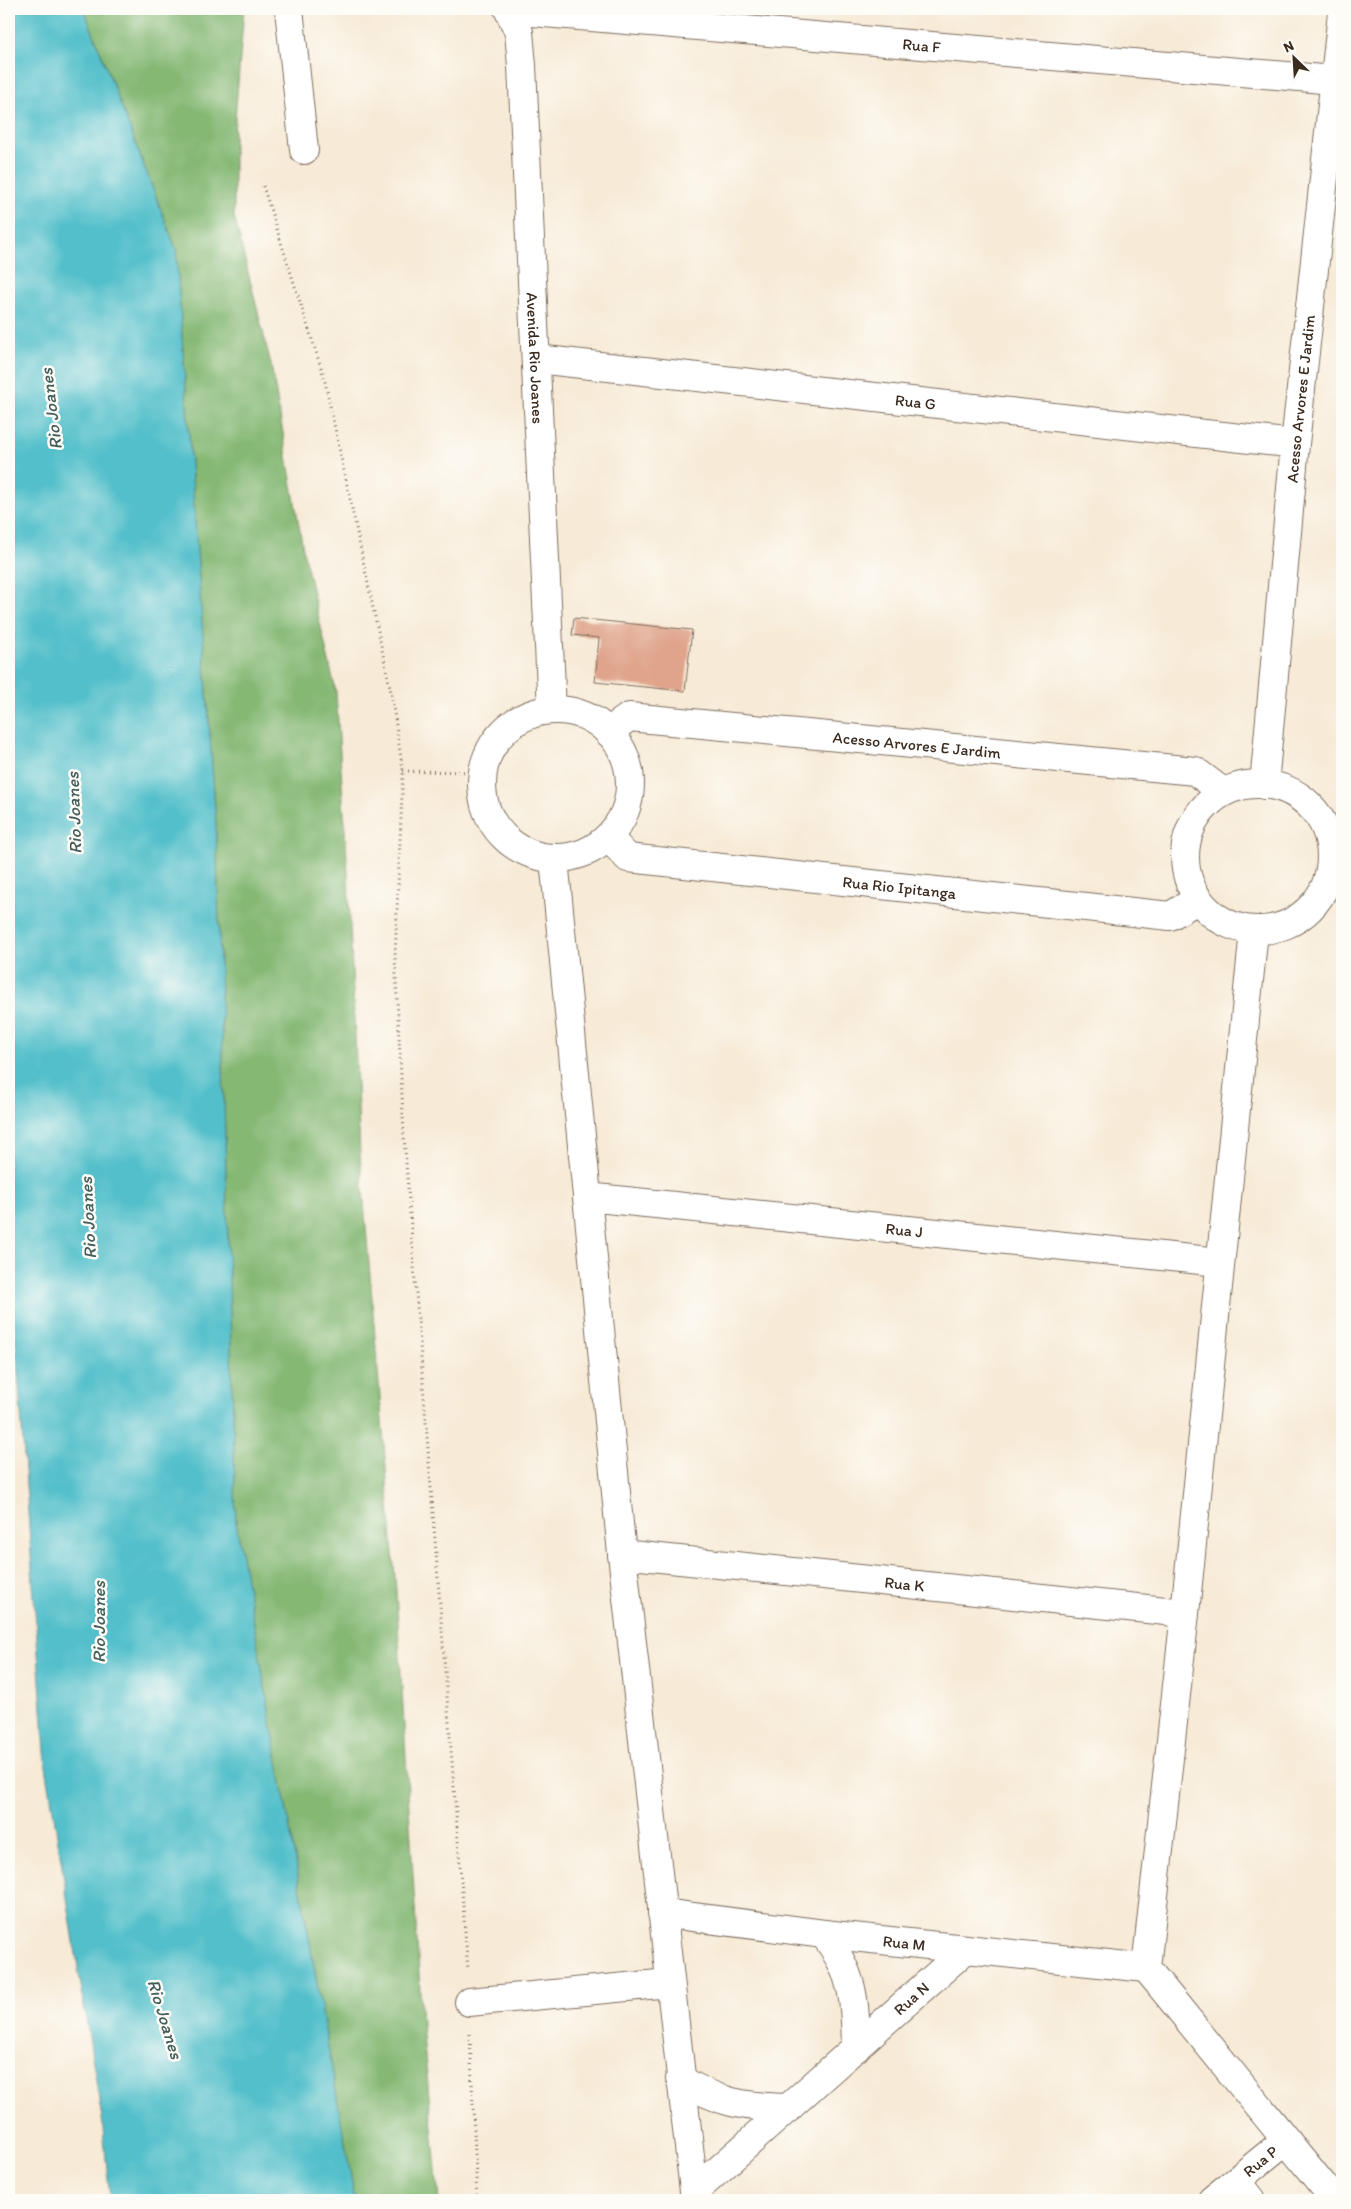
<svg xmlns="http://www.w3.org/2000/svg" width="1351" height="2209" font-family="Itim,sans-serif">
<rect width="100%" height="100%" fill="#fdfcf7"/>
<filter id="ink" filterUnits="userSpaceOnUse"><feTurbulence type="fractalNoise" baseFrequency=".02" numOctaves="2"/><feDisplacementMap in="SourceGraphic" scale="10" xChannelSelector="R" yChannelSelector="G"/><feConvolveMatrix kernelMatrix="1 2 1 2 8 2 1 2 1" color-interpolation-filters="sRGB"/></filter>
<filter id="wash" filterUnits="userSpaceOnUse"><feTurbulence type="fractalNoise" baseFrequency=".0096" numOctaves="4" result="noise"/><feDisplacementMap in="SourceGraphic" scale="20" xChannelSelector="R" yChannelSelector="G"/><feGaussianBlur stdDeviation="1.12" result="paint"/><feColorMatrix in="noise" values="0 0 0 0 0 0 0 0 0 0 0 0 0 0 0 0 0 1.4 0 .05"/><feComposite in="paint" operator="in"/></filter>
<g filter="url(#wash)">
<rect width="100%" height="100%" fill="#f7ead6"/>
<path fill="#84b873" stroke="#607148" d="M84,9h160l-10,123v84l37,148 33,190 32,138 12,183 12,279 36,436 26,434 17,176h-84l-119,-678 -20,-700 -40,-573z"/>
<path fill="#52bfca" stroke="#467474" d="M9,9h75l92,240 40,573 20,700 119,678h-245l-8,-82 -56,-352 -37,-521z"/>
<g id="blocks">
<path fill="#e0a48b" d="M574,618l118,12 -7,61 -90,-9 4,-44 -27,-3z"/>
</g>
</g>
<g filter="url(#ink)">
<use href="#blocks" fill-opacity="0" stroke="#7d6d5e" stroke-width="1"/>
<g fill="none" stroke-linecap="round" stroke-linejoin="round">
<defs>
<g id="minor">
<path d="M289,9l15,141"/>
<path id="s1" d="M508,9l11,23 3,34 30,644"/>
<path id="s2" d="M509,10l825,70"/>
<path id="s3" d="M537,359l758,85"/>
<circle cx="556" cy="784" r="74"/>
<path id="s4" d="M608,732l21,-15 566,54 28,21"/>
<circle cx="1258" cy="857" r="73"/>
<path id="s5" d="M1264,785l31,-341 47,-431"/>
<path id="s6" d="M608,837l20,21 542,58 27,-16"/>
<path d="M554,859l68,695 73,646"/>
<path d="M1254,931l-69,682 -39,355 189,232"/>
<path id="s7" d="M587,1197l633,65"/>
<path id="s8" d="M622,1554l563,59"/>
<path id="s9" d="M662,1913l162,21 322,34"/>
<path d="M824,1934c30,41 31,65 32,114"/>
<path d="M469,2002l200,-19"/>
<path d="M680,2079c39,24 64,28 109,29"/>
<path d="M1236,2181l15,19"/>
<path id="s10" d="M694,2192l272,-243"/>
<path id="s11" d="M1212,2200l74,-60"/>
</g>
</defs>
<use href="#minor" stroke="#7d6d5e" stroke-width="30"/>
<g stroke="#7d6d5e" stroke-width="3" stroke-dasharray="1 4" stroke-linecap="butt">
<path d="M263,186l61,191 67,315 12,79 -8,186 9,179 64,834"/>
<path d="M403,771l80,1"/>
<path d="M470,2034l7,166"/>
</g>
<use href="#minor" stroke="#fff" stroke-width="28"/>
</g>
</g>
<g text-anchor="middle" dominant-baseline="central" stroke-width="5" stroke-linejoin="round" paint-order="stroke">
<g font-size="16" fill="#3b2a1e" stroke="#fdfcf7">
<text stroke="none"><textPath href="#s2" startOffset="414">Rua F</textPath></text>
<text stroke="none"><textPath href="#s1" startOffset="352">Avenida Rio Joanes</textPath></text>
<text stroke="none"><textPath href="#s5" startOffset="388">Acesso Arvores E Jardim</textPath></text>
<text stroke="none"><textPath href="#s3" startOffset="381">Rua G</textPath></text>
<text stroke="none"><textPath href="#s4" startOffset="315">Acesso Arvores E Jardim</textPath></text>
<text stroke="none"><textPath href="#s6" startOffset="302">Rua Rio Ipitanga</textPath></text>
<text stroke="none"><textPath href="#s7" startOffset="319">Rua J</textPath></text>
<text stroke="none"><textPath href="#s8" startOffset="284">Rua K</textPath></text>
<text stroke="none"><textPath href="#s9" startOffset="244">Rua M</textPath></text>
<text stroke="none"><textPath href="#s10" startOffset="291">Rua N</textPath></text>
<text stroke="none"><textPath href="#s11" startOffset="62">Rua P</textPath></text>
</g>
<g font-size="18" font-style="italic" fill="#435e5a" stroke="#fdfcf7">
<text transform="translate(51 409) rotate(-97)">Rio Joanes</text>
<text transform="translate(74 813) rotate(-92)">Rio Joanes</text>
<text transform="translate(88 1218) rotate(-93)">Rio Joanes</text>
<text transform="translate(99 1622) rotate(-90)">Rio Joanes</text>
<text transform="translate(165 2019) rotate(73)">Rio Joanes</text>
</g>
</g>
<rect width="1351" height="2209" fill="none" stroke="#fdfcf7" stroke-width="30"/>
<g transform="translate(1294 58) rotate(335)" stroke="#fdfcf7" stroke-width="4" paint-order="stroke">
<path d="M0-4L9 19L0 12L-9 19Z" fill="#3b2a1e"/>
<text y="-8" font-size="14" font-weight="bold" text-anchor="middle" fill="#3b2a1e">N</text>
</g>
</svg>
